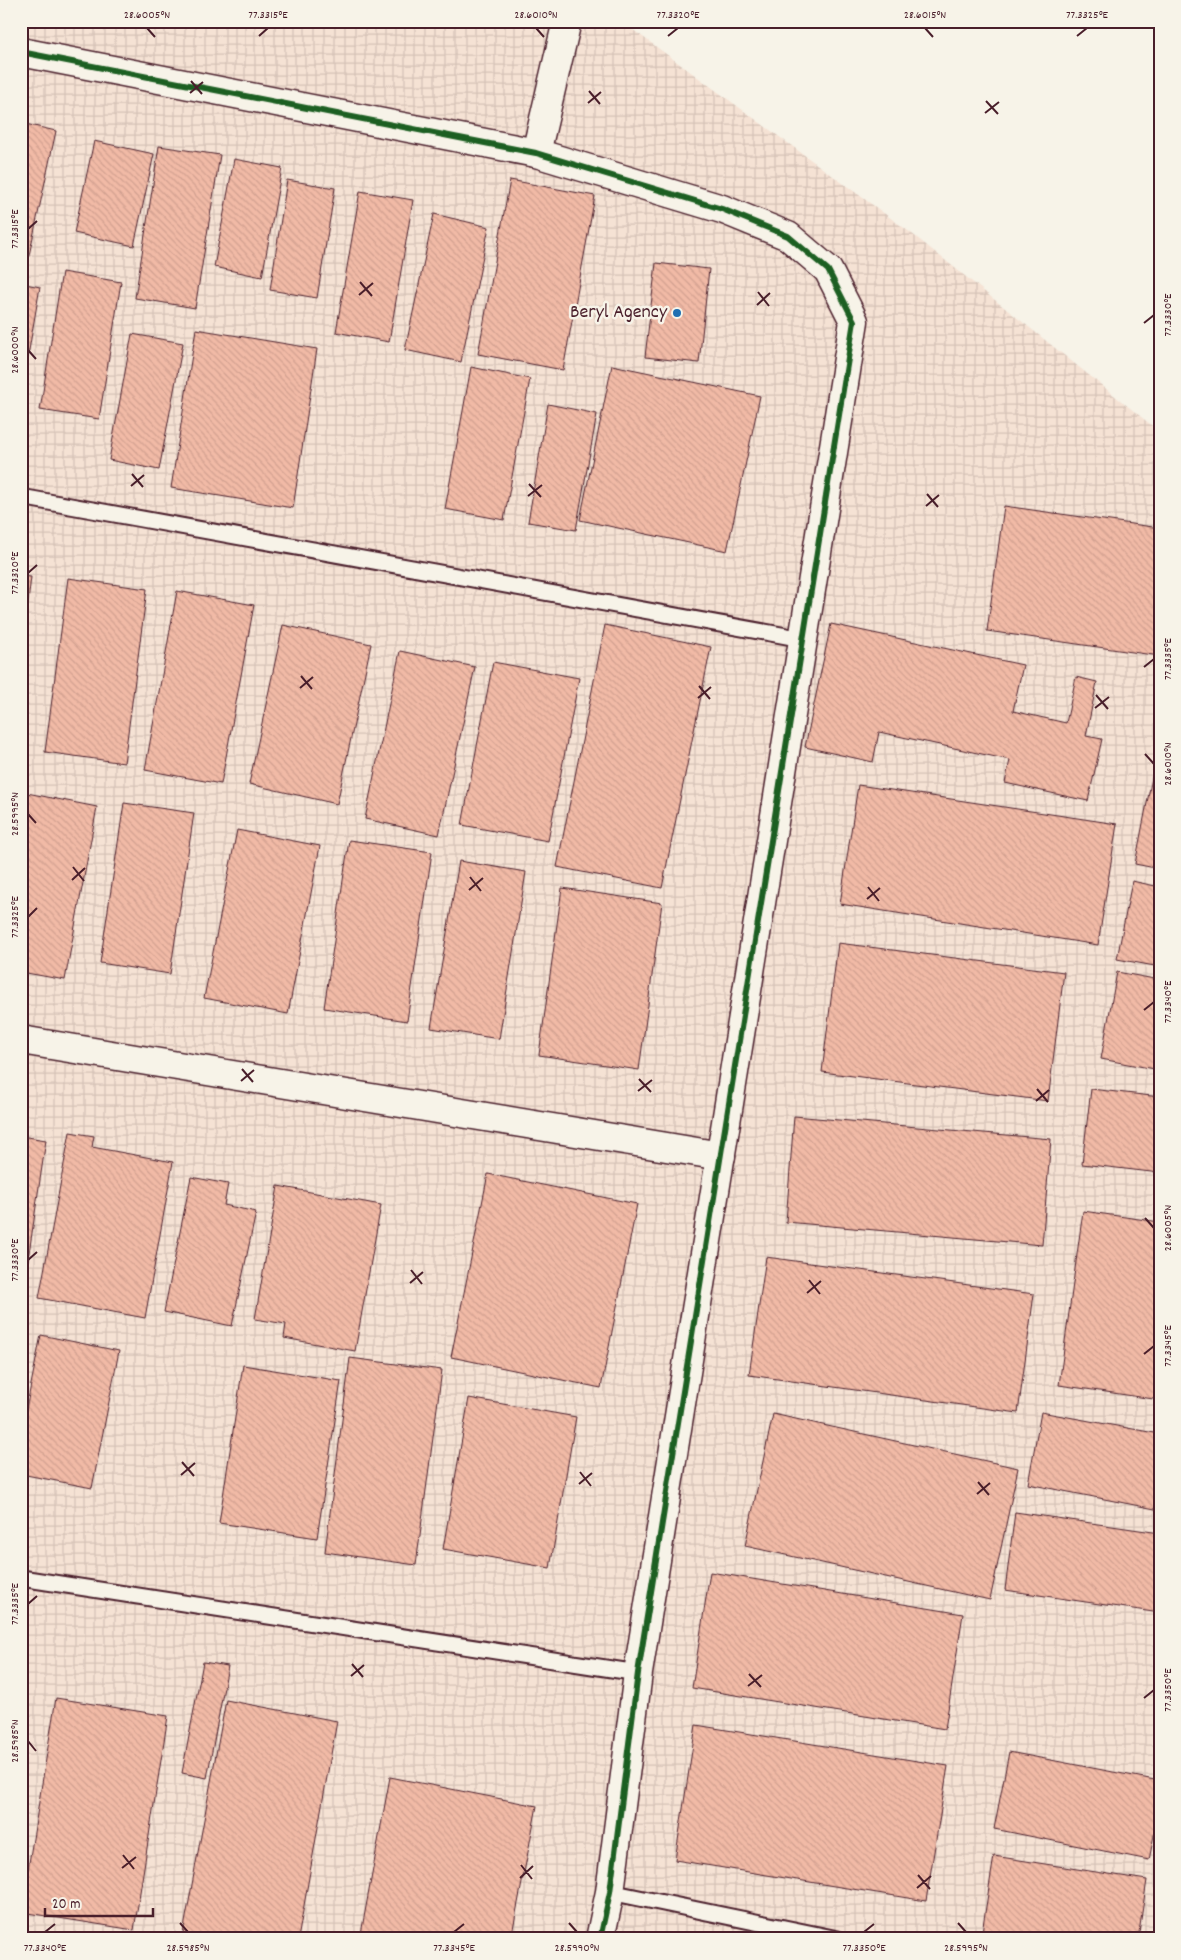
<svg xmlns="http://www.w3.org/2000/svg" width="1181" height="1960" font-family="Dekko,sans-serif">
<defs>
<pattern id="industrial-grid" width="8" height="8" patternUnits="userSpaceOnUse" patternTransform="scale(1.25)"><rect width="8" height="8" fill="#f5e2d4"/><path d="M0 4h8M4 0v8" fill="none" stroke="#d4c1b6"/></pattern>
<pattern id="building-back-hatch" width="6" height="6" patternUnits="userSpaceOnUse" patternTransform="scale(1.25)"><rect width="6" height="6" fill="#f1baa6"/><path d="M-1 5l2 2M0 0l6 6M5-1l2 2" fill="none" stroke="#d09f8f"/></pattern>
</defs>
<rect width="100%" height="100%" fill="#f7f3e8"/>
<filter id="ink" filterUnits="userSpaceOnUse"><feTurbulence type="fractalNoise" baseFrequency=".02" numOctaves="2"/><feDisplacementMap in="SourceGraphic" scale="10" xChannelSelector="R" yChannelSelector="G"/><feConvolveMatrix kernelMatrix="1 2 1 2 8 2 1 2 1" color-interpolation-filters="sRGB"/></filter>
<g filter="url(#ink)">
<path fill="url(#industrial-grid)" d="M21,21h600l290,212 249,199v1507h-1139z"/>
<g fill="url(#building-back-hatch)" stroke="#4a1f2b">
<path d="M21,123l35,8 -28,129 -7,-1z"/>
<path d="M94,141l60,13 -20,92 -60,-13z"/>
<path d="M159,146l61,9 -25,153 -60,-10z"/>
<path d="M234,159l48,9 -20,109 -48,-10z"/>
<path d="M287,180l48,8 -18,110 -47,-8z"/>
<path d="M510,180l85,16 -32,174 -85,-16z"/>
<path d="M360,191l53,9 -24,142 -53,-10z"/>
<path d="M434,214l55,13 -28,135 -56,-12z"/>
<path d="M656,263l53,6 -10,94 -54,-6z"/>
<path d="M62,272l59,10 -22,137 -59,-9z"/>
<path d="M21,283l19,4 -19,109z"/>
<path d="M196,329l121,20 -24,159 -122,-20z"/>
<path d="M132,334l51,9 -24,127 -50,-10z"/>
<path d="M612,365l148,31 -33,155 -147,-31z"/>
<path d="M471,367l59,12 -26,141 -59,-11z"/>
<path d="M548,404l49,10 -21,116 -48,-8z"/>
<path d="M1004,506l156,22v128l-173,-25z"/>
<path d="M21,576l10,1 -10,83z"/>
<path d="M68,578l79,11 -23,174 -79,-11z"/>
<path d="M177,591l77,14 -33,179 -76,-14z"/>
<path d="M831,624l192,41 -10,46 53,12 10,-46 21,5 -11,54 16,3 -14,62 -83,-18 5,-23 -131,-28 -6,30 -68,-15z"/>
<path d="M283,625l88,19 -34,160 -88,-20z"/>
<path d="M605,625l106,22 -49,241 -105,-21z"/>
<path d="M400,651l75,16 -36,168 -74,-16z"/>
<path d="M493,662l86,16 -31,163 -86,-16z"/>
<path d="M1156,757l4,1v111l-25,-5z"/>
<path d="M858,785l259,39 -19,121 -258,-41z"/>
<path d="M22,792l75,15 -32,173 -44,-8z"/>
<path d="M124,803l70,10 -24,161 -70,-11z"/>
<path d="M237,830l83,16 -32,168 -84,-16z"/>
<path d="M349,840l83,12 -25,169 -83,-13z"/>
<path d="M459,861l67,11 -27,167 -68,-11z"/>
<path d="M1132,881l28,6v80l-43,-8z"/>
<path d="M562,888l100,15 -23,167 -100,-15z"/>
<path d="M838,943l226,29 -16,129 -226,-29z"/>
<path d="M1117,972l43,8v90l-59,-11z"/>
<path d="M1091,1089l69,8v76l-78,-9z"/>
<path d="M794,1116l257,23 -9,106 -256,-23z"/>
<path d="M70,1132l24,4 -2,11 81,15 -28,156 -106,-20z"/>
<path d="M21,1136l25,4 -23,153h-2z"/>
<path d="M488,1174l149,30 -36,184 -150,-31z"/>
<path d="M191,1177l37,7 -4,21 32,7 -24,114 -68,-14z"/>
<path d="M278,1186l103,19 -26,146 -71,-13 2,-14 -31,-5z"/>
<path d="M1083,1211l77,11v178l-101,-15z"/>
<path d="M766,1257l268,37 -16,119 -269,-38z"/>
<path d="M41,1335l78,16 -27,137 -71,-14v-40z"/>
<path d="M350,1358l92,12 -26,195 -91,-13z"/>
<path d="M243,1365l98,16 -24,157 -98,-15z"/>
<path d="M469,1398l107,19 -26,151 -107,-19z"/>
<path d="M1041,1412l119,22v76l-132,-26z"/>
<path d="M773,1414l245,54 -28,132 -245,-54z"/>
<path d="M1015,1512l145,21v80l-155,-23z"/>
<path d="M710,1572l253,42 -18,115 -253,-41z"/>
<path d="M203,1662l25,4 -21,112 -25,-5z"/>
<path d="M56,1698l112,18 -34,214 -113,-18z"/>
<path d="M226,1700l111,21 -39,218h-116z"/>
<path d="M696,1725l252,41 -22,135 -251,-41z"/>
<path d="M1009,1752l151,29v25l-11,54 -155,-31z"/>
<path d="M390,1777l147,29 -26,133h-151z"/>
<path d="M994,1856l153,24 -9,59h-116l-40,-7z"/>
</g>
<g fill="none" stroke-linecap="round" stroke-linejoin="round">
<defs>
<g id="lane">
<path d="M21,497l782,142"/>
<path d="M21,1578l617,95"/>
<path d="M610,1892l228,47"/>
</g>
<g id="street">
<path d="M21,52l515,101 186,56 66,27 40,34 26,51 -216,1352 -28,219 -10,47"/>
<path d="M536,153l31,-132"/>
<path d="M21,1040l700,116"/>
</g>
</defs>
<use href="#lane" stroke="#4a1f2b" stroke-width="19"/>
<use href="#street" stroke="#4a1f2b" stroke-width="31"/>
<use href="#lane" stroke="#f7f3e8" stroke-width="15"/>
<use href="#street" stroke="#f7f3e8" stroke-width="28"/>
<defs>
<path id="cycleway" d="M21,52l515,101 186,56 66,27 40,34 26,51 -216,1352 -28,219 -10,47"/>
</defs>
<use href="#cycleway" stroke="#f7f3e8" stroke-width="9"/>
<use href="#cycleway" stroke="#1b5e20" stroke-width="6"/>
</g>
</g>
<path fill="none" stroke="#4a1f2b" stroke-width="2" d="M147,28l8,9M536,28l8,9M925,28l8,9M259,36l9,-8M668,36l10,-8M1077,36l10,-8M191,81l11,13M589,91l11,13M190,93l13,-11M986,101l12,13M588,103l13,-11M985,113l14,-11M28,229l9,-8M360,282l12,14M758,292l11,14M359,295l14,-12M757,305l13,-12M1144,323l10,-8M28,350l8,9M132,474l11,13M529,484l12,13M131,486l13,-11M927,494l11,13M528,496l14,-11M926,506l13,-11M28,573l9,-8M1144,667l10,-8M301,676l11,13M699,686l11,13M300,688l13,-11M1096,695l12,14M698,698l13,-11M1095,708l14,-11M1145,754l9,10M28,814l8,9M73,867l11,14M470,877l11,14M72,880l13,-12M868,887l11,14M469,890l14,-12M867,899l13,-11M28,917l9,-9M1144,1010l10,-8M242,1069l11,13M639,1079l12,13M241,1081l13,-11M1037,1089l11,13M638,1091l14,-11M1036,1101l13,-11M1145,1218l9,10M28,1260l9,-8M411,1270l11,14M809,1280l11,14M410,1283l13,-11M807,1293l14,-12M1144,1354l10,-8M182,1462l12,14M580,1472l11,14M181,1475l14,-12M978,1482l11,13M579,1484l13,-11M977,1494l13,-11M28,1604l9,-8M352,1664l11,13M749,1674l12,13M351,1676l13,-11M748,1686l14,-11M1144,1698l10,-8M28,1741l8,10M123,1855l11,14M521,1865l11,14M122,1868l14,-11M918,1875l12,14M520,1878l13,-12M917,1888l14,-12M180,1923l8,9M569,1923l8,9M958,1923l8,9M45,1932l10,-8M454,1932l10,-8M864,1932l10,-8"/>
<circle fill="#1f6fb2" stroke="#f7f3e8" stroke-width="2" cx="677" cy="313" r="5"/>
<g text-anchor="middle" dominant-baseline="central" stroke-width="5" stroke-linejoin="round" paint-order="stroke">
<g font-size="20" fill="#4a1f2b" stroke="#f7f3e8" text-anchor="end">
<text x="667" y="313">Beryl Agency</text>
</g>
</g>
<rect width="1181" height="1960" fill="none" stroke="#f7f3e8" stroke-width="55"/>
<path d="M45 1908v8h108v-8" fill="none" stroke="#4a1f2b" stroke-width="2.5"/>
<text x="52" y="1908" font-size="15" fill="#4a1f2b" stroke="#f7f3e8" stroke-width="4" paint-order="stroke">20 m</text>
<rect x="28" y="28" width="1126" height="1904" fill="none" stroke="#4a1f2b" stroke-width="2"/>
<g font-size="12" text-anchor="middle" fill="#4a1f2b">
<text x="147" y="18">28.6005°N</text>
<text x="268" y="18">77.3315°E</text>
<text x="536" y="18">28.6010°N</text>
<text x="678" y="18">77.3320°E</text>
<text x="925" y="18">28.6015°N</text>
<text x="1087" y="18">77.3325°E</text>
<text transform="translate(14 229) rotate(-90)" y="4">77.3315°E</text>
<text transform="translate(1167 315) rotate(-90)" y="4">77.3330°E</text>
<text transform="translate(14 350) rotate(-90)" y="4">28.6000°N</text>
<text transform="translate(14 573) rotate(-90)" y="4">77.3320°E</text>
<text transform="translate(1167 659) rotate(-90)" y="4">77.3335°E</text>
<text transform="translate(1167 764) rotate(-90)" y="4">28.6010°N</text>
<text transform="translate(14 814) rotate(-90)" y="4">28.5995°N</text>
<text transform="translate(14 917) rotate(-90)" y="4">77.3325°E</text>
<text transform="translate(1167 1002) rotate(-90)" y="4">77.3340°E</text>
<text transform="translate(1167 1228) rotate(-90)" y="4">28.6005°N</text>
<text transform="translate(14 1260) rotate(-90)" y="4">77.3330°E</text>
<text transform="translate(1167 1346) rotate(-90)" y="4">77.3345°E</text>
<text transform="translate(14 1604) rotate(-90)" y="4">77.3335°E</text>
<text transform="translate(1167 1690) rotate(-90)" y="4">77.3350°E</text>
<text transform="translate(14 1741) rotate(-90)" y="4">28.5985°N</text>
<text x="45" y="1951">77.3340°E</text>
<text x="188" y="1951">28.5985°N</text>
<text x="454" y="1951">77.3345°E</text>
<text x="577" y="1951">28.5990°N</text>
<text x="864" y="1951">77.3350°E</text>
<text x="966" y="1951">28.5995°N</text>
</g>
</svg>
